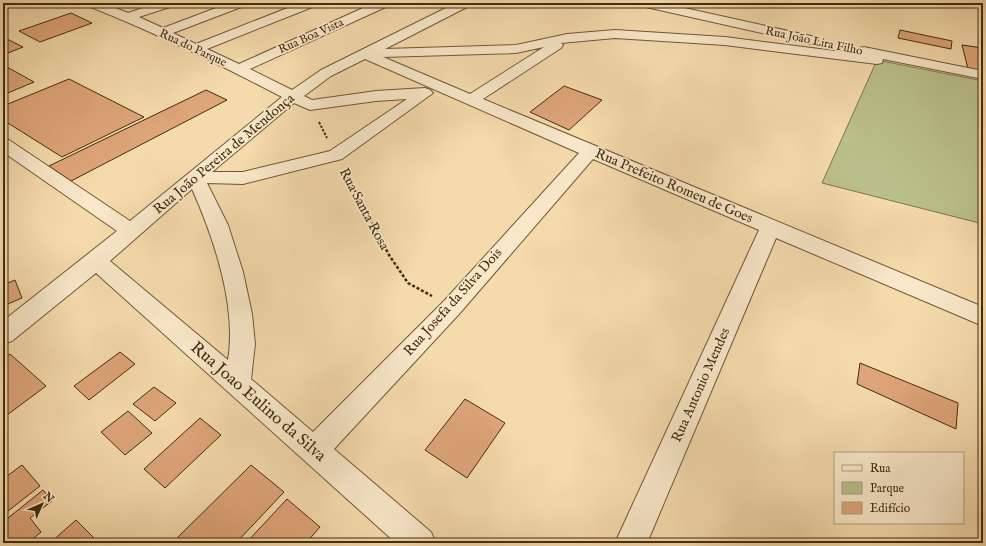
<svg xmlns="http://www.w3.org/2000/svg" width="986" height="546" font-family="'IM FELL English',serif">
<rect width="100%" height="100%" fill="#f5daac"/>
<filter id="stains"><feTurbulence type="fractalNoise" baseFrequency=".005" numOctaves="4"/><feColorMatrix values="0 0 0 0 .2 0 0 0 0 .09 0 0 0 0 .02 0 0 0 .5 -.17"/></filter>
<radialGradient id="worn" r=".72"><stop offset=".6" stop-color="#630" stop-opacity="0"/><stop offset="1" stop-color="#630" stop-opacity=".3"/></radialGradient>
<path fill="#bac08b" stroke="#7e764c" d="M877,60l106,21v143l-161,-41z"/>
<g fill="#dda579" stroke="#422d0e">
<path d="M71,13l21,10 -52,19 -21,-11z"/>
<path d="M900,30l52,11 -1,8 -53,-11z"/>
<path d="M3,37l20,10 -20,8z"/>
<path d="M962,45l21,3v24l-15,-3z"/>
<path d="M7,67l27,15 -31,13v-27z"/>
<path d="M69,79l75,38 -82,40 -59,-37v-14z"/>
<path d="M564,86l38,14 -33,30 -39,-18z"/>
<path d="M206,90l21,10 -156,81 -22,-15z"/>
<path d="M15,280l7,18 -19,8v-21z"/>
<path d="M120,352l15,12 -46,36 -15,-14z"/>
<path d="M10,354l36,32 -43,32v-59z"/>
<path d="M860,363l98,40 -2,26 -99,-45z"/>
<path d="M154,387l22,16 -21,18 -22,-17z"/>
<path d="M465,399l40,24 -38,55 -42,-28z"/>
<path d="M128,411l24,22 -27,22 -24,-23z"/>
<path d="M200,418l21,17 -56,53 -21,-19z"/>
<path d="M22,465l18,21 -37,29v-36z"/>
<path d="M251,465l33,27 -48,51h-58l-3,-3z"/>
<path d="M43,490l9,11 -22,17 11,14 -13,11h-25v-21z"/>
<path d="M287,499l33,28 -14,16h-60z"/>
<path d="M76,520l21,21 -2,2h-45z"/>
</g>
<g fill="none" stroke-linecap="round" stroke-linejoin="round">
<defs>
<g id="minor">
<path d="M86,3h17l25,10 29,-10h18l-2,3 -34,11 24,11 66,-25h17l-2,3 -71,27 23,11 104,-41h17l-2,3 -108,43 32,15 135,-61h16l-2,3 -138,63 42,21 29,-20 135,-67h15l-2,3 -84,43 131,-4 51,-11 48,-4 110,7 134,17 -2,-3 2,-3 5,-1 119,24v8l-100,-20 -1,4 -5,1 -152,-19 -110,-7 -54,5 2,2 -2,3 -78,51 500,208v19l-207,-88 -129,305h-32l144,-313 -166,-71 -133,154 -126,136 97,83 5,11h-40l-300,-270 -84,68 -9,3v-23l114,-90 -114,-79v-13l6,1 121,81 152,-124c-64,-33 -127,-65 -194,-91zM544,47l-74,47 -87,-37 133,-4zM365,59l214,94 -135,148 -131,131 -62,-53 4,-35 -3,-30 -9,-42 -15,-47 -21,-42 36,1 99,-25 91,-66 -3,-3 -5,-2 -49,3 -64,9 -8,-4 27,-20zM407,99l-77,52 -87,21h-31l82,-69 16,7 66,-9zM192,189c22,49 45,118 36,171l-118,-99z"/>
<path d="M640,3h22l149,33 5,1 2,3 -2,3 -5,1 -165,-37z"/>
</g>
</defs>
<use href="#minor" stroke="#6f5836" stroke-width="2"/>
<g stroke="#422d0e" stroke-width="2" stroke-dasharray="2.5 1.5" stroke-linecap="butt">
<path d="M319,122l8,16"/>
<path d="M345,172l18,34"/>
</g>
<path stroke="#422d0e" stroke-width="2.5" stroke-dasharray="3 2" stroke-linecap="butt" d="M363,205l26,50 19,28 24,13"/>
<use href="#minor" fill="#f8e7c9" fill-rule="evenodd"/>
</g>
<g text-anchor="middle" dominant-baseline="central" stroke-width="3.5" stroke-linejoin="round" paint-order="stroke">
<g font-size="12" fill="#422d0e" stroke="#f8e7c9">
<text transform="translate(311 36) rotate(-24)">Rua Boa Vista</text>
<text transform="translate(814 41) rotate(12)">Rua João Lira Filho</text>
<text transform="translate(193 48) rotate(25)">Rua do Parque</text>
</g>
<g font-size="14" fill="#422d0e" stroke="#f8e7c9">
<text transform="translate(224 154) rotate(-40)">Rua João Pereira de Mendonça</text>
<text transform="translate(674 186) rotate(23)">Rua Prefeito Romeu de Goes</text>
<text transform="translate(364 209) rotate(62)">Rua Santa Rosa</text>
<text transform="translate(453 302) rotate(-48)">Rua Josefa da Silva Dois</text>
<text transform="translate(701 385) rotate(-66)">Rua Antonio Mendes</text>
</g>
<g font-size="17" fill="#422d0e" stroke="#f8e7c9">
<text transform="translate(258 402) rotate(41)">Rua Joao Eulino da Silva</text>
</g>
</g>
<rect width="986" height="546" fill="none" stroke="#f5daac" stroke-width="16"/>
<rect x="4" y="4" width="978" height="538" fill="none" stroke="#422d0e" stroke-width="2"/>
<rect x="8" y="8" width="970" height="530" fill="none" stroke="#422d0e"/>
<rect x="834" y="452" width="130" height="72" fill="#f8e7c9" stroke="#af9d7e"/>
<rect x="842" y="465" width="20" height="6" fill="#f8e7c9" stroke="#af9d7e"/>
<text x="870" y="472" font-size="12" fill="#422d0e">Rua</text>
<rect x="842" y="482" width="20" height="12" fill="#bac08b" stroke="#af9d7e"/>
<text x="870" y="492" font-size="12" fill="#422d0e">Parque</text>
<rect x="842" y="502" width="20" height="12" fill="#dda579" stroke="#af9d7e"/>
<text x="870" y="512" font-size="12" fill="#422d0e">Edifício</text>
<g transform="translate(42 504) rotate(45)" stroke="#f8e7c9" stroke-width="3" paint-order="stroke">
<path d="M0-3L7 15L0 10L-7 15Z" fill="#422d0e"/>
<text y="-6" font-size="11" font-weight="bold" text-anchor="middle" fill="#422d0e">N</text>
</g>
<rect width="100%" height="100%" filter="url(#stains)"/>
<rect width="100%" height="100%" fill="url(#worn)"/>
</svg>
